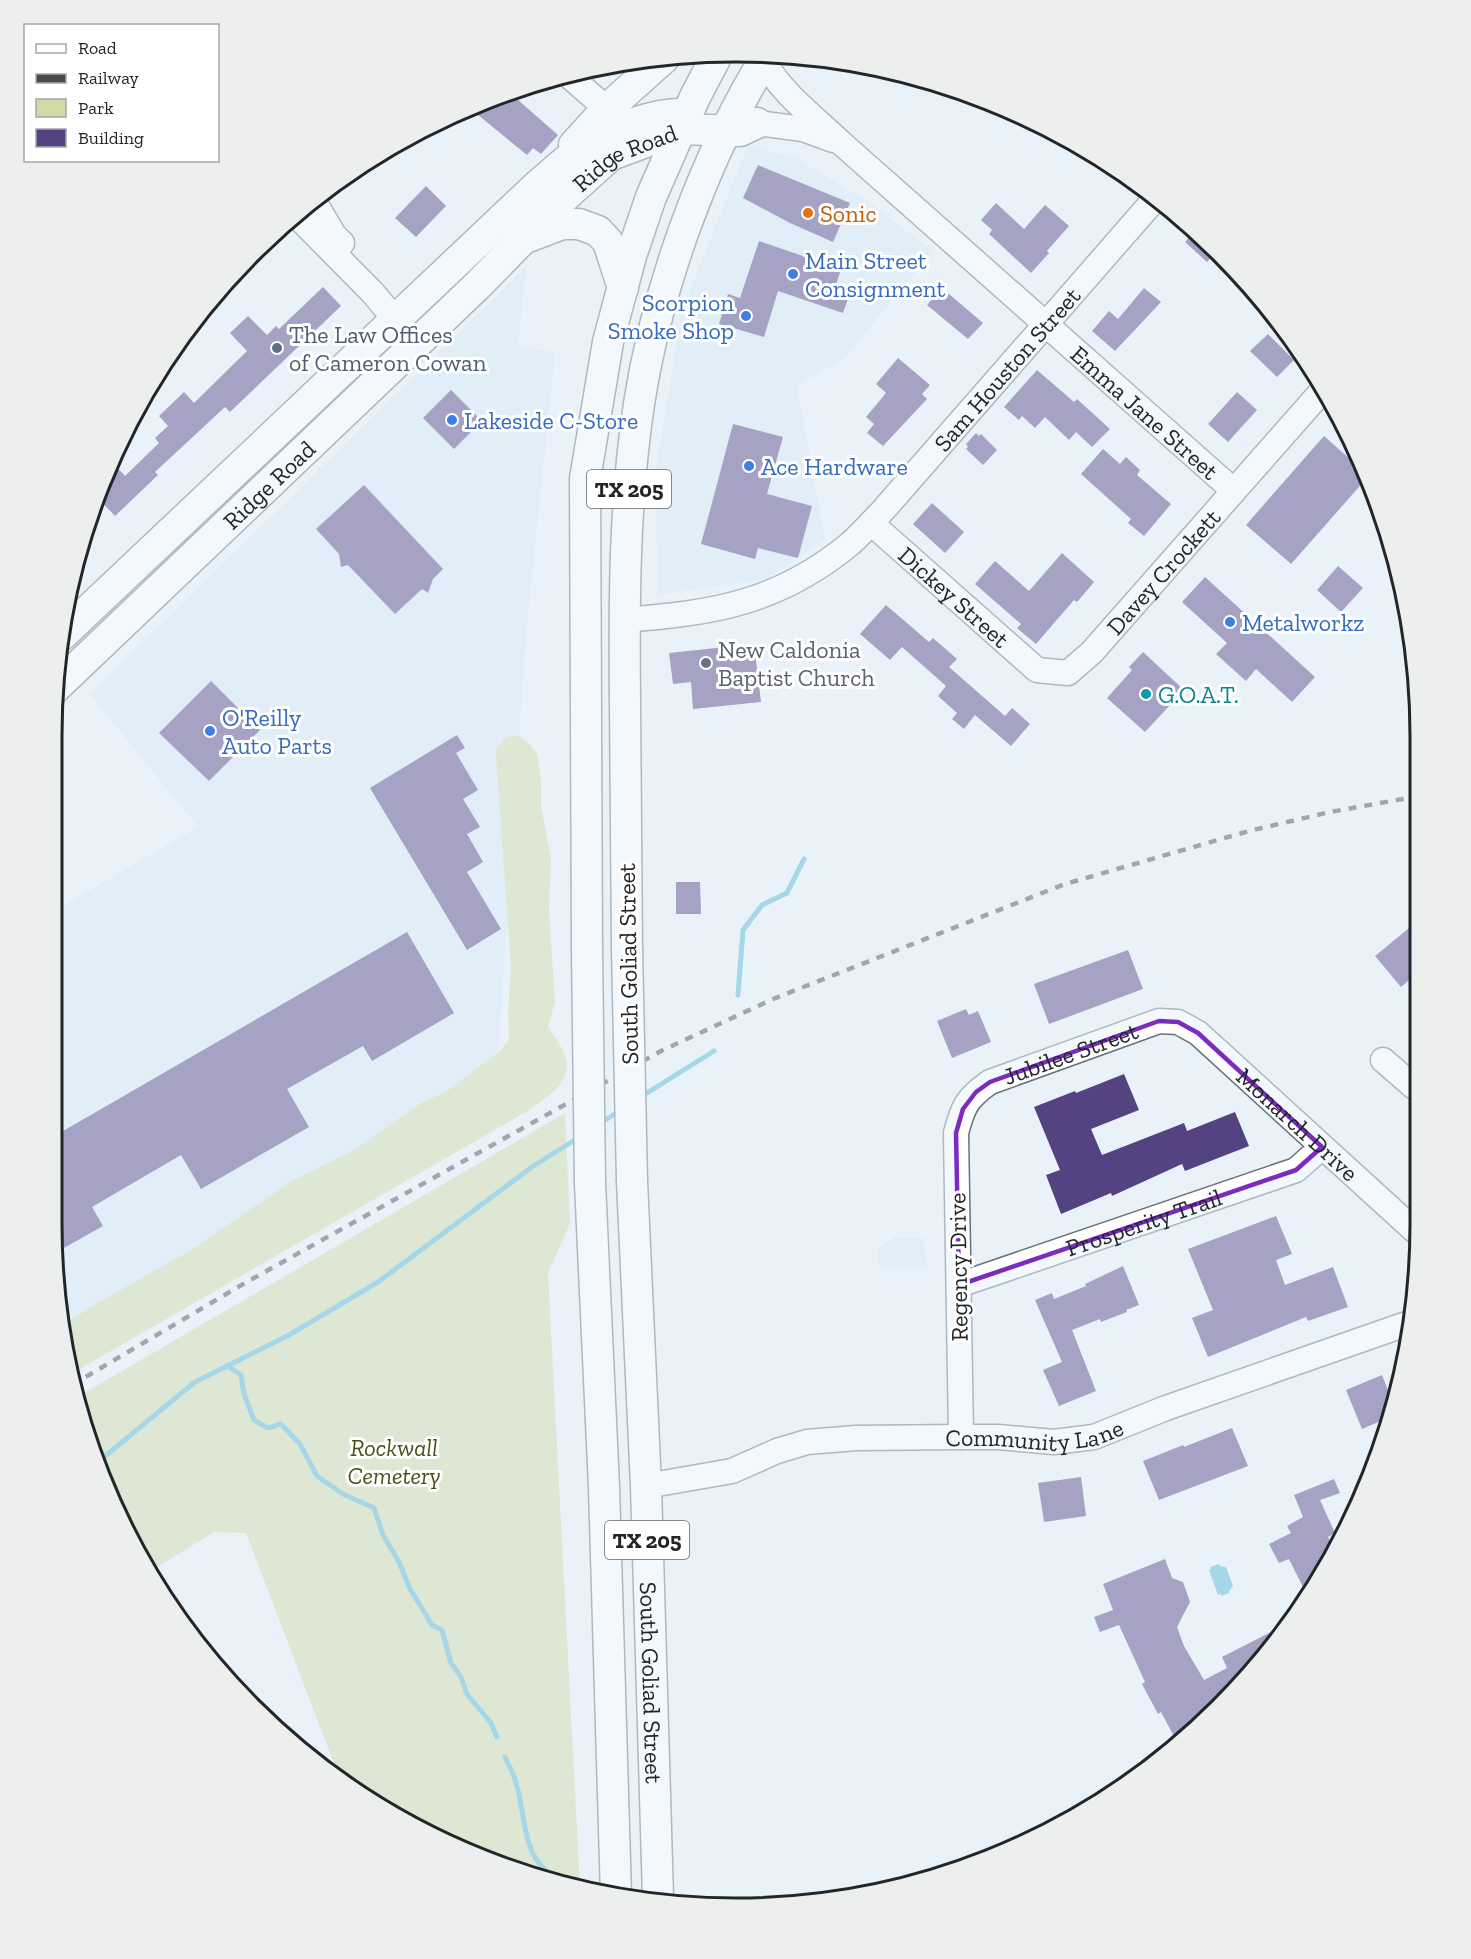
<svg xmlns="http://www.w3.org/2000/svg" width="1471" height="1959" font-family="'Zilla Slab',serif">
<rect width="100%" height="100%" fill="#e9f2f9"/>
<g fill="#d8e7f4">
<path d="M748,145l48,13 77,47 60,46 -90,109 -46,25 28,155 -59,39 -108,16 -3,-120 27,-165z"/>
<path d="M526,267l-8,80 37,5 -29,284 -29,435 -432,257 -14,-105 1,-311 146,-85 -108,-133z"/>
<path d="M895,1237l29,1 2,29h-48l-1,-19z"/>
</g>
<g fill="#d1d9a4">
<path d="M519,736l10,7 8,11 4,26v27l10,51 -2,53 6,91 -7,24c5,9 13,19 17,29 10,28 -20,43 -39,57l-455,262 -7,-49 28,-19 96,-54 104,-71 64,-32 65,-46 25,-11 55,-42 8,-11 -1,-28 3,-42 -15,-213 1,-9 9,-10z"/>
<path d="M565,1113l5,111 -22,49 32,614 -148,-50 -94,-63 -92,-241 -32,-1 -66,41 -5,-7 -69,-167z"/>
</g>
<path fill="#53b6d2" d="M1219,1564l1,2 6,1 7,19 -4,5v2l-8,3v-2l-3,1 -9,-25 2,-1 -1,-2z"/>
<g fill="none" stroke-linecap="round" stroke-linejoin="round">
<g stroke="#53b6d2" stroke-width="5">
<path d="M738,995l5,-65 19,-25 25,-12 17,-34"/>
<path d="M639,1098l75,-47"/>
<path d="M599,1124l22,-14"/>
<path d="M228,1366l13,9 3,19 10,26 14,8 13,-4 19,20 17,32 26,18 31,14 9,27 16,27 11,27 22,36 10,5 9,33 10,14 6,17 24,29 6,14"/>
<path d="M99,1461l96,-79 94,-47 89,-53 154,-115 46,-29"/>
<path d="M505,1757c4,9 9,17 11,26 12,38 3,78 47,99"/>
</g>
</g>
<g fill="#554280">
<path d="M509,92l49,43 -17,19 -8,-6 -6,7 -60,-49z"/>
<path d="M758,165l92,38 -17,39 -43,-19 -47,-25z"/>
<path d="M426,186l20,20 -30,31 -21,-19z"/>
<path d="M996,203l28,26 21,-24 24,21 -22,25 2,2 -18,20 -42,-39 3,-4 -11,-10z"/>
<path d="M1195,231l23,19 -11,12 -22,-20z"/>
<path d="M759,241l82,28 -6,19 15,5 -7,20 -65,-22 -14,46 -45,-13 9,-30 12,4z"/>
<path d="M323,287l18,19 -111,106 -5,-5 -70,65 3,3 -43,41 -16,-17 10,-10 -6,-6 8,-22 14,15 34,-33 -4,-5 13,-12 -9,-10 25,-24 10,11 53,-52 -17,-18 18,-17 19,19 9,-9 3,3z"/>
<path d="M942,288l41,35 -15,16 -41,-34z"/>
<path d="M1144,288l17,14 -46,49 -23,-20 17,-20 9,8z"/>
<path d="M1268,334l26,26 -17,17 -27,-26z"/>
<path d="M898,358l32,27 -8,9 5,5 -44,47 -16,-13 7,-9 -8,-7 20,-24 -10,-9z"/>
<path d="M1037,370l37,32 3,-3 33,30 -18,18 -16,-15 -7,8 -24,-23 -10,11 -13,-12 -3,4 -15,-13z"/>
<path d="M451,390l31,31 -28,28 -31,-31z"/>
<path d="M1237,392l20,18 -29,32 -20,-18z"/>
<path d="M733,424l50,13 -16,57 45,12 -14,52 -40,-10 -3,11 -54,-15z"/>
<path d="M976,433l3,3 2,-2 16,16 -14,15 -17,-16 2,-2 -2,-3z"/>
<path d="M1324,436l36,32 6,11 -75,85 -45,-39z"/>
<path d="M1103,449l17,15 6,-7 14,13 -3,5 34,29 -27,32 -16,-13 3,-4 -50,-45z"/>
<path d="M364,485l79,84 -10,10 -5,14 -6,-4 -27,25 -47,-49 -7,2 -2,-13 -23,-25z"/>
<path d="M932,503l32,29 -19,21 -32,-29z"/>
<path d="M1062,553l32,29 -17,20 -3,-2 -38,44 -19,-16 4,-4 -46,-40 20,-23 34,30z"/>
<path d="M1338,566l25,22 -22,24 -24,-22z"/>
<path d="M1205,577l110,100 -23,25 -36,-33 -10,12 -30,-27 11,-11 -45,-41z"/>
<path d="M886,605l43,37 4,-4 24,21 -8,8 56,49 7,-8 18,16 -19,22 -36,-31 -11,14 -12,-10 5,-6 -19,-17 8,-10 -44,-39 -12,13 -30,-26z"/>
<path d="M754,644l7,58 -68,7 -2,-27 -18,2 -4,-31z"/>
<path d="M1143,652l41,38 -39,42 -38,-34 25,-28 -3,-3z"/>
<path d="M211,681l49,49 -51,51 -50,-48z"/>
<path d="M457,735l8,13 -9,5 22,37 -15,9 17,28 -13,7 16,28 -16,10 34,57 -34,21 -97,-162z"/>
<path d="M676,882h24l1,32h-25z"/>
<path d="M1414,924v52l-13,11 -26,-31z"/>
<path d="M407,932l47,81 -82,48 -9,-15 -76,43 22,38 -108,62 -20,-34 -89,52 11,19 -48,27 -4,-29v-86z"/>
<path d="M1128,950l15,39 -94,35 -15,-40z"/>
<path d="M966,1009l3,6 9,-4 13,31 -39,16 -15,-37z"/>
<path d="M1124,1074l15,36 -48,19 11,26 82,-32 3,8 48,-19 14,34 -64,25 -3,-7 -70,32 -1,-3 -50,21 -15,-39 14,-5 -26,-63 41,-16 1,2z"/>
<path d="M1276,1216l16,38 -16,6 9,25 48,-18 15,40 -40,14 -2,-4 -98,40 -16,-39 21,-8 -25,-61z"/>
<path d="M1123,1266l16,39 -13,5 1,2 -26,10 -1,-3 -28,11 24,61 -37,15 -16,-36 19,-8 -27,-62 17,-7 2,6 32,-13 -1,-2z"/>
<path d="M1382,1375l11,28 -3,14 -28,12 -16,-39z"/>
<path d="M1232,1428l16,38 -89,34 -16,-39 40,-16 1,2z"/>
<path d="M1081,1477l5,39 -42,6 -6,-39z"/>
<path d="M1334,1479l6,14 -20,7 15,33 -7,4 7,14 -7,15 -21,29 -18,-36 -10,4 -10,-19 22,-11 -4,-7 16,-9 -9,-22z"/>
<path d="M1165,1559l7,19 11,4 7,20 -13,25 7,19 20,34 23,-12 -5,-11 65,-33 -37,51 -74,65 -15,-28 -3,2 -16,-30 3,-2 -26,-57 -19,7 -6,-15 19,-7 -10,-26z"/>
</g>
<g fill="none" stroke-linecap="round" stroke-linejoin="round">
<defs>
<g id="minor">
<path id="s1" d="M764,61c17,32 50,56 76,81l394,349"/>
<path d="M568,75l39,34"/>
<path d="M757,123l46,6 30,11"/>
<path d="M314,201l20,34 8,8"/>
<path d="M296,215l77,78 34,41"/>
<path id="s2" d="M871,523l166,147 31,3 24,-21 230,-261"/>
<path id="s3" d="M624,620c90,-7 155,-17 227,-77 12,-11 24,-24 35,-36l269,-308"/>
<path d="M1383,1060l31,27"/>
<path id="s4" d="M959,1285l337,-115 26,-23"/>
<path id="s5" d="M961,1437l-5,-304c7,-27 11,-35 34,-51l169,-61 19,1 20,11 216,197"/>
<path id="s6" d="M646,1486l86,-15 45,-20 30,-9 49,-4 105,-1h37l56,5 40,-5 72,-29 246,-86"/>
</g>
<g id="major">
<path d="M574,145l33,-36 57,-51"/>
<path d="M528,237l34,-13h17l19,7 10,11 15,46"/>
<path d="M62,635l476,-450c17,-14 33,-30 52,-42 26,-15 64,-30 94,-29"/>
<path id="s7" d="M53,690l425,-405 83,-85 50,-45 70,-26 59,2 17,-8"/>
<path d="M627,949c-1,-81 -1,-163 -2,-245 -1,-100 -1,-201 14,-300 18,-117 66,-249 129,-350"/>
<path d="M587,950l-2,-471 23,-137 23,-86 20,-59 44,-100 23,-44"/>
<path id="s8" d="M632,1181l14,305 12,412"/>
<path d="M590,1183l14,304 12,409"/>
</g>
</defs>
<use href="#minor" stroke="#6a7278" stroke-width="27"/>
<use href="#major" stroke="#6a7278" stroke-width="33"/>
<use href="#minor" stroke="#fff" stroke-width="24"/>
<use href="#major" stroke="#fff" stroke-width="30"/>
<path stroke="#484c4f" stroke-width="4.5" stroke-dasharray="8 8" stroke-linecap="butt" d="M72,1385l173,-102 416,-232 112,-52 292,-115 184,-53 81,-19 84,-15"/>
<defs>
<g id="major-bridge">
<path d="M627,949l5,232"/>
<path d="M587,950l3,233"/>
</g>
</defs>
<use href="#major-bridge" stroke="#6a7278" stroke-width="33" stroke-linecap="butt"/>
<use href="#major-bridge" stroke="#fff" stroke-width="30"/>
</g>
<path d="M0 0H1471V1959H0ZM1159,1021l19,1 20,11 124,114 -26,23 -337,115 -3,-152 7,-24 13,-17 14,-10z" fill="#e9f2f9" fill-opacity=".55" fill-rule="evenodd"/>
<path fill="none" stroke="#7b2cbf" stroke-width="4.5" stroke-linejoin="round" d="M1159,1021l19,1 20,11 124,114 -26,23 -337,115 -3,-152 7,-24 13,-17 14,-10z"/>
<circle fill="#e8710a" stroke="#fff" stroke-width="2" cx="808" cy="213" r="6"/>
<g fill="#3f7fe0" stroke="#fff" stroke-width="2">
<circle cx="793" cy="274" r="6"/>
<circle cx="746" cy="316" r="6"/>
<circle cx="452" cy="420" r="6"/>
<circle cx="749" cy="466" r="6"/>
<circle cx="1230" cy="622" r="6"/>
<circle cx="210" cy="731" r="6"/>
</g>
<circle fill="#5c6f8a" stroke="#fff" stroke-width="2" cx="277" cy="348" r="6"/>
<circle fill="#6b7280" stroke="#fff" stroke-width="2" cx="706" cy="663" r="6"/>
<circle fill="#0f9aa8" stroke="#fff" stroke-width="2" cx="1146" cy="694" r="6"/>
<g text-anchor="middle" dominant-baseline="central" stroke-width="6" stroke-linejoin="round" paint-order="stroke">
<g fill="#fff" stroke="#656768" stroke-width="1.5">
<rect x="587" y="470" width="84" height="38" rx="4.5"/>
<rect x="605" y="1521" width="84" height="38" rx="4.5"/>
</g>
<g font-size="22" font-weight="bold" fill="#232628">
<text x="629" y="489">TX 205</text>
<text x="647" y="1540">TX 205</text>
</g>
<g font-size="24" fill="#232628" stroke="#fff">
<text stroke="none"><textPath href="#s7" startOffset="784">Ridge Road</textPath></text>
<text stroke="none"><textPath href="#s3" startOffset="478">Sam Houston Street</textPath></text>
<text stroke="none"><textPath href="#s1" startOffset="519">Emma Jane Street</textPath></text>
<text stroke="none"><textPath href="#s7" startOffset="298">Ridge Road</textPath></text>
<text stroke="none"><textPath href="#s2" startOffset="392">Davey Crockett</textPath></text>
<text stroke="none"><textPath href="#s2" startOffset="111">Dickey Street</textPath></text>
<text transform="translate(628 964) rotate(-91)">South Goliad Street</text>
<text stroke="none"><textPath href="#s5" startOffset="453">Jubilee Street</textPath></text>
<text stroke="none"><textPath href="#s5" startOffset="724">Monarch Drive</textPath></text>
<text stroke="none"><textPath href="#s4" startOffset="195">Prosperity Trail</textPath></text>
<text transform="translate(958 1267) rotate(-91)">Regency Drive</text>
<text stroke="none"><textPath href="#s6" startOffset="396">Community Lane</textPath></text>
<text stroke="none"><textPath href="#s8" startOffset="502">South Goliad Street</textPath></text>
</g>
<g font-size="24" fill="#c56008" stroke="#fff" text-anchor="start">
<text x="820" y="213">Sonic</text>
</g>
<g font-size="24" fill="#366cbe" stroke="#fff" text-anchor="start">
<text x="805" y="260">Main Street<tspan x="805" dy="28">Consignment</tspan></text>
<text x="734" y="302" text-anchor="end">Scorpion<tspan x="734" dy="28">Smoke Shop</tspan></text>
<text x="464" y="420">Lakeside C-Store</text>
<text x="761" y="466">Ace Hardware</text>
<text x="1242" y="622">Metalworkz</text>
<text x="222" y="717">O'Reilly<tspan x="222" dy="28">Auto Parts</tspan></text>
</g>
<g font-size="24" fill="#4e5e75" stroke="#fff" text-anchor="start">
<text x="289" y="334">The Law Offices<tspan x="289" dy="28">of Cameron Cowan</tspan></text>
</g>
<g font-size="24" fill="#5b616d" stroke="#fff" text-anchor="start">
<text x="718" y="649">New Caldonia<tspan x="718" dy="28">Baptist Church</tspan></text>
</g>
<g font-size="24" fill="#0d838f" stroke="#fff" text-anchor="start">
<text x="1158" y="694">G.O.A.T.</text>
</g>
<g font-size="24" font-style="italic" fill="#4a5018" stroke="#fff">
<text x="394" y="1447">Rockwall<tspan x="394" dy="28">Cemetery</tspan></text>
</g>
</g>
<path d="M0 0H1471V1959H0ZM736 62H736A674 674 0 0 1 1410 736V1224A674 674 0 0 1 736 1898H736A674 674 0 0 1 62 1224V736A674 674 0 0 1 736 62Z" fill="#edeeee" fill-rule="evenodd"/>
<path fill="none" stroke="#232628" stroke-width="3" d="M736 62H736A674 674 0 0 1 1410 736V1224A674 674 0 0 1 736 1898H736A674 674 0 0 1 62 1224V736A674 674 0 0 1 736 62Z"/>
<rect x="24" y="24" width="195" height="138" fill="#ffffff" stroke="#a7a8a9" stroke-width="1.5"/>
<rect x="36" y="44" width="30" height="9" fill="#ffffff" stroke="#a7a8a9" stroke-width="1.5"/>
<text x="78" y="54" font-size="18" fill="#232628">Road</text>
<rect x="36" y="74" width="30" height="9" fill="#484c4f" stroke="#a7a8a9" stroke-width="1.5"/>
<text x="78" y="84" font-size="18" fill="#232628">Railway</text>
<rect x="36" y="99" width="30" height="18" fill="#d1d9a4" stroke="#a7a8a9" stroke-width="1.5"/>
<text x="78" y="114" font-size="18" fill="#232628">Park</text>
<rect x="36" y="129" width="30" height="18" fill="#554280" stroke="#a7a8a9" stroke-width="1.5"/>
<text x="78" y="144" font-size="18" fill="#232628">Building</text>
</svg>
